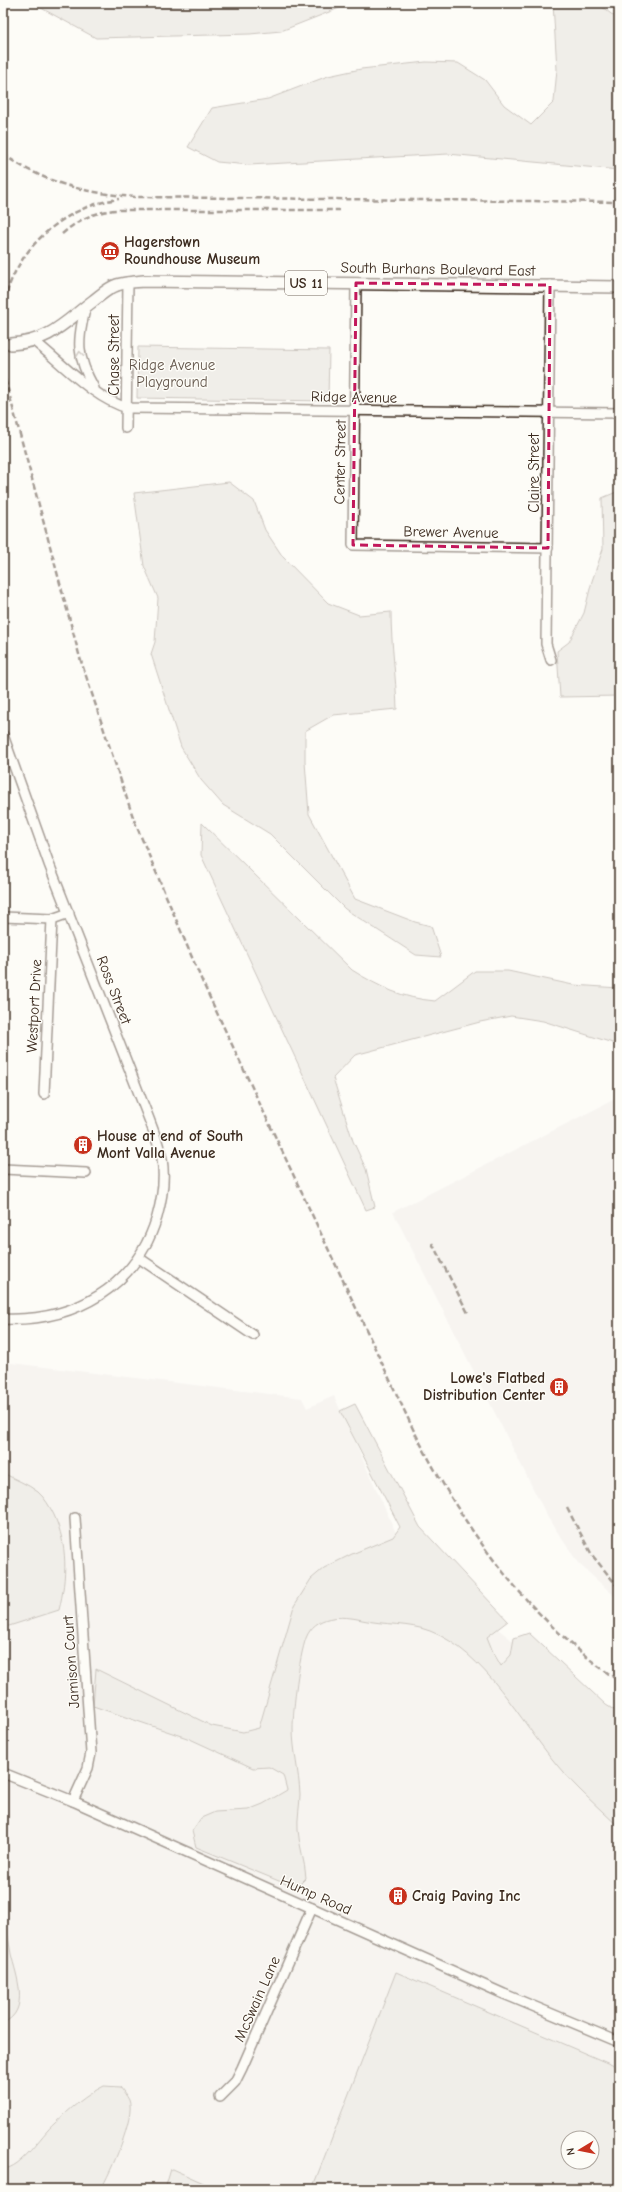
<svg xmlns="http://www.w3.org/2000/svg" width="622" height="2192" font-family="'Comic Neue',sans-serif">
<rect width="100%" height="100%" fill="#fdfcf7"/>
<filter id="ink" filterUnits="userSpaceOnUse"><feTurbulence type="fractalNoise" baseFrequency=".025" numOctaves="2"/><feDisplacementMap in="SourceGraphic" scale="8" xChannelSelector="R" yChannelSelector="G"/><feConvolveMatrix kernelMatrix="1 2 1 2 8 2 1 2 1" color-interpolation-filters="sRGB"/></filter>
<g filter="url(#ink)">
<g fill="#efece7" fill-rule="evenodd">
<path d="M619,1097v503l-41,-37 -30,-45 -155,-306z"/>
<path d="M3,1362l299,36 5,10 27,-12 73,161 212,168v464h-616zM568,2138h24v24h-24z"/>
</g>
<g fill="#e1ded7" stroke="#8e847a" fill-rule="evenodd">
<path d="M32,3h107l15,4 80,-4h118l-71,28 -31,3 -154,4z"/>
<path d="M553,3h44l22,17v150l-171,-16 -199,11 -32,-3 -29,-15 24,-39 56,-9 60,-23 33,-7 65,-7 32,1 27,17 19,25 27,20 23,-23 3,-33z"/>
<path d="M138,347l191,3 -1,51 -191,-3z"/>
<path d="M229,482l25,19 11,29 18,27 45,46 31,12 32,-3c0,32 5,64 6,97l-64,6 -28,16v31l4,52 46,85 60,23 16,4 10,31 -25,-2 -71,-46 -75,-75 -47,-29 -22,-25 -20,-33 -30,-93 4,-12 3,-44 -14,-32 -10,-73z"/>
<path d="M619,491v205l-59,1 -3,-46 12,-9 15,-29 8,-32 11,-32 -1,-51z"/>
<path d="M202,823l150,147c29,18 50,28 83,31l40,-30h33l65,14 46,3v57l-76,-24 -32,-5 -31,6 -125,33 -22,23 20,63 13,28 9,38 -9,3 -165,-355z"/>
<path d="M355,1404l65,123 88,94 -21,16 6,15 8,14 10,-11 3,-17 15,-5 77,72 13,8v114c-21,-20 -44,-40 -62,-62 -37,-44 -72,-113 -127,-134 -21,-8 -46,-6 -68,-11 -21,-5 -47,-5 -56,18 -7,20 -13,69 -13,91 0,21 6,43 7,65 0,12 -3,24 -2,36 1,16 7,31 8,48l-10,10 -100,-41 -4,-16 9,-13 14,-6 33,-2 15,-6 24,-14 -4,-15 -14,-8 -16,1 -63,-29 -97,-33 3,-37 116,57 31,6 16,-4 35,-122 17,-27 13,-11 28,-14 41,-17 7,-10 -60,-116z"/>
<path d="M3,1473c11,6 25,11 35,19 7,6 12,15 16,23 14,31 13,62 5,95l-50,16h-6z"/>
<path d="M3,1918c4,11 6,24 8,36 5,21 20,57 -8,69z"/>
<path d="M396,1972l223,96v121h-307zM568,2138h24v24h-24z"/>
<path d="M104,2086l16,1c3,4 7,9 9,13 7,17 -19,73 -28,89h-98v-20c19,-1 37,-33 52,-46 15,-14 31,-28 49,-37z"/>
<path d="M171,2169h1l45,20h-52z"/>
</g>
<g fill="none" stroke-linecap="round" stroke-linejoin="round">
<defs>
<g id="minor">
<path d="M356,283l-3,262 195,3"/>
<path d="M550,285l-4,359 5,16"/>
<path d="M86,306c-9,34 -10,50 8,82"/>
<path d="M34,341c28,22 60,58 94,67l491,5"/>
<path d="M126,428l2,-146"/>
<path d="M3,735l46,129 100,255c5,13 10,26 13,40 3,18 0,40 -5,58 -21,70 -82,105 -154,102"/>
<path d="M3,917l49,2 17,-6"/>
<path d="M44,1094l8,-175"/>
<path d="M3,1169l83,4"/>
<path d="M139,1258l114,77"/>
<path d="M3,1773l70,28 431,193 115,48"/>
<path d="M73,1801l15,-33 3,-15 -16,-235"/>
<path d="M220,2097l15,-15 7,-14 70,-160"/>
</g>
<path id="major" d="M11,344c38,-2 54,-22 82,-43 8,-6 15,-13 24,-16 9,-3 18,-3 27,-4l475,6"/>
</defs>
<use href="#minor" stroke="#3b2a1e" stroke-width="12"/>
<use href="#major" stroke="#3b2a1e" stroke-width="14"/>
<use href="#minor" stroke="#fdfcf7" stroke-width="9"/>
<use href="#major" stroke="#fdfcf7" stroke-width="11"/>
<g stroke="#3b2a1e" stroke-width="2.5" stroke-dasharray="6 3" stroke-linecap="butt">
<path d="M3,154c40,29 85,40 134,43l482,5"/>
<path d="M62,234c17,-15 32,-22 54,-24h223"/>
<path d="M3,311c7,-57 58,-105 116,-112"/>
<path d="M3,371l77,287 54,162 68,161 211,448c51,100 113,188 206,252"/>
<path d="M432,1243l36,70"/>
<path d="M567,1508l25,47 27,33"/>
</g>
</g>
<defs><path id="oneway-chevron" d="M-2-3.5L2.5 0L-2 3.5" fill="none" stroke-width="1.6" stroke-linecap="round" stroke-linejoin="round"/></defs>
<use stroke="#9c938a" href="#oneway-chevron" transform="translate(80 354) rotate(-98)"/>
</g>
<path d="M0 0H622V2192H0ZM356,283l194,2 -2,263 -195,-3z" fill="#fdfcf7" fill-opacity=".55" fill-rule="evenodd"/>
<path fill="none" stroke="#c2185b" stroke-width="3" stroke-dasharray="8 5" stroke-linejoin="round" d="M356,283l194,2 -2,263 -195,-3z"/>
<defs>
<symbol id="museum-disc" viewBox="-11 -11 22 22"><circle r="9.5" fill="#c8321e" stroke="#fdfcf7"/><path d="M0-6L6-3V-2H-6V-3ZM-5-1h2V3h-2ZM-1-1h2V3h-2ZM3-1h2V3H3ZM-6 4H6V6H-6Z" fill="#fff"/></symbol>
<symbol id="building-disc" viewBox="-11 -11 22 22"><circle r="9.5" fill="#c8321e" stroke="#fdfcf7"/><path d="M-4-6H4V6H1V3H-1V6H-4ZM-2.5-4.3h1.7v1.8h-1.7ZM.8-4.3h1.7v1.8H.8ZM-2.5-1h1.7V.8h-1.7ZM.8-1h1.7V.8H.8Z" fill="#fff"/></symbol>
</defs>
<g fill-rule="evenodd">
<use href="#museum-disc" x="99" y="240" width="22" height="22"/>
<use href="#building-disc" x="72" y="1134" width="22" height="22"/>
<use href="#building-disc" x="548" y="1376" width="22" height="22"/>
<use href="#building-disc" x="387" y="1885" width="22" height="22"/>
</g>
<g text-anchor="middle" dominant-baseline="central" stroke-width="3" stroke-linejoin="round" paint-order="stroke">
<rect fill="#fdfcf7" stroke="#75695f" stroke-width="1" x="285" y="271" width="42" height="24" rx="3"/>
<g font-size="14" font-weight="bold" fill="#3b2a1e">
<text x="306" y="283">US 11</text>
</g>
<g font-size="15" font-weight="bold" fill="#3b2a1e" stroke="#fdfcf7" text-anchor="start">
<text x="124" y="242">Hagerstown<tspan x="124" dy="17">Roundhouse Museum</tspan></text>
<text x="97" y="1136">House at end of South<tspan x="97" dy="17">Mont Valla Avenue</tspan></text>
<text x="545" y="1378" text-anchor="end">Lowe's Flatbed<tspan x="545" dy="17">Distribution Center</tspan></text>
<text x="412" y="1896">Craig Paving Inc</text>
</g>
<g font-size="15" fill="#3b2a1e" stroke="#fdfcf7">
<text transform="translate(438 269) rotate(1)">South Burhans Boulevard East</text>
<text transform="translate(114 355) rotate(-90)">Chase Street</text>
<text transform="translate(354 397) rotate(1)">Ridge Avenue</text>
<text transform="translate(340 462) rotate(-89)">Center Street</text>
<text transform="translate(534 473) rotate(-90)">Claire Street</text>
<text transform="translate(451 532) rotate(1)">Brewer Avenue</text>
<text transform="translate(114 990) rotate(69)">Ross Street</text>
<text transform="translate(34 1006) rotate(-87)">Westport Drive</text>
<text transform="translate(71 1662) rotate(-94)">Jamison Court</text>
<text transform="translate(316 1895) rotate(24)">Hump Road</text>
<text transform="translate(257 1999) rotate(-66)">McSwain Lane</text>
</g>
<g font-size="15" fill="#64574c" stroke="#fdfcf7">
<text x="172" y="365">Ridge Avenue<tspan x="172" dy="17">Playground</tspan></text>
</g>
</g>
<rect width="622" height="2192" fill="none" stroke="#fdfcf7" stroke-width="16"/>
<rect x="8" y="8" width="606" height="2176" fill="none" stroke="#3b2a1e" stroke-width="1.5" filter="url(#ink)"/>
<g transform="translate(580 2150) rotate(260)"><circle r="19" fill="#fdfcf7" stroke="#afa8a0"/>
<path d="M0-3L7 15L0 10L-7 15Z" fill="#c8321e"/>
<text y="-6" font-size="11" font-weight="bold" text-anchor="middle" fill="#3b2a1e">N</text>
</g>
</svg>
